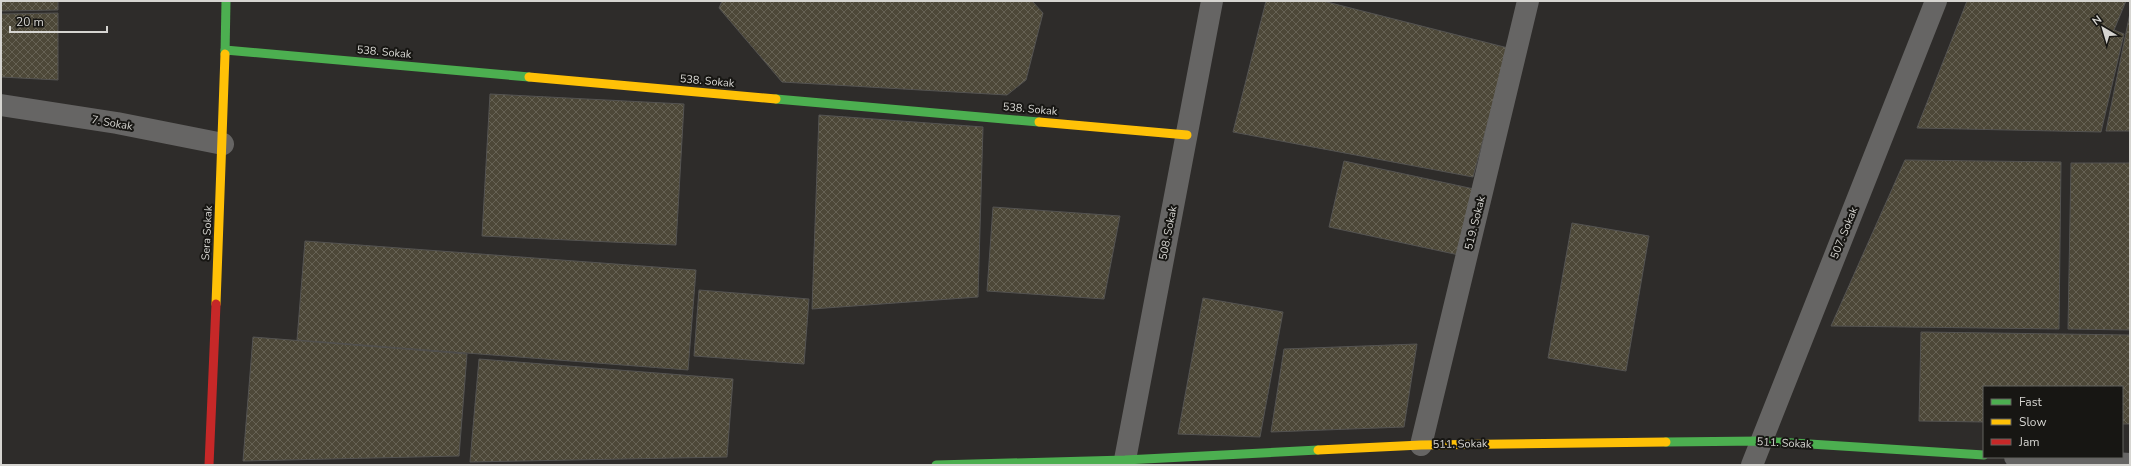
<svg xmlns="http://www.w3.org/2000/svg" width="2131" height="466" font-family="'Nunito Sans',sans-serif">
<defs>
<pattern id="building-cross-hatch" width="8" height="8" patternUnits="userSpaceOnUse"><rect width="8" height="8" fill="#4d4838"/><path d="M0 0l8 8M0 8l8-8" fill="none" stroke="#666254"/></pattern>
</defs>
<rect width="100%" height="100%" fill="#2e2c2a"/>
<g fill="url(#building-cross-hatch)" stroke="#545351">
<path d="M1,1h57v9l-57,1z"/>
<path d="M722,1h310l11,12 -17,67 -19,15 -225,-13 -63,-74z"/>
<path d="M1266,1h57l185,47 -35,129 -240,-45z"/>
<path d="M1967,1h159l-12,29 10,4 -23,98 -184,-4z"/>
<path d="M58,13v67l-57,-3v-63z"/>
<path d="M2130,13v118h-24z"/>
<path d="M490,94l194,10 -8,141 -194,-9z"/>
<path d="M819,115l164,12 -5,170 -166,12z"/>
<path d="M1905,160l156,2 -2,167 -228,-3z"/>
<path d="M1344,161l130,28 -15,66 -130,-28z"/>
<path d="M2071,163h59v167l-62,-1z"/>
<path d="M993,207l127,9 -16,83 -117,-8z"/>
<path d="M1572,223l77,13 -23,135 -78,-13z"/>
<path d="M305,241l391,29 -8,100 -391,-30z"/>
<path d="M699,290l110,9 -5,65 -110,-8z"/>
<path d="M1203,298l80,14 -23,125 -82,-3z"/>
<path d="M1921,332l209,3v89h-8v-37h-138v35l-65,-1z"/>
<path d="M253,337l214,17 -8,102 -216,5z"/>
<path d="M1417,344l-13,83 -133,5 13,-83z"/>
<path d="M479,359l254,20 -6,78 -257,5z"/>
</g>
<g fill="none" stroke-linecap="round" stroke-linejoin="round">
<g stroke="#666564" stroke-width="22">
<path d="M1,105l116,18 106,21"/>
<path d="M1421,445l107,-444"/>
<path d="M2015,457l115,7"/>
<path d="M1124,465l88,-464"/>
<path d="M1752,465l184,-464"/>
</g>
<g stroke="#4caf50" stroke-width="9">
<path d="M225,50l304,27"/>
<path d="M225,54l1,-53"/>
<path d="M776,99l263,23"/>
<path d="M1666,442l95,-1 223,14"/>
<path d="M936,465l189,-5 193,-10"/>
</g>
<g stroke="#ffc107" stroke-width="9">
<path d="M529,77l247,22"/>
<path d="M1039,122l148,13"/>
<path d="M216,304l9,-250"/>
<path d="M1318,450l103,-5 245,-3"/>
</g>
<path stroke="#c62828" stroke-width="9" d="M209,465l7,-161"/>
</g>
<g text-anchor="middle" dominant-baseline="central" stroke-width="4" stroke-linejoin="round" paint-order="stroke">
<g font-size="11" fill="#d6d5d1" stroke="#171613">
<text transform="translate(384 52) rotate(5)">538. Sokak</text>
<text transform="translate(707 81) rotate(5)">538. Sokak</text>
<text transform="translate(1030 109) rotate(5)">538. Sokak</text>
<text transform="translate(112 123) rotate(10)">7. Sokak</text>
<text transform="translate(1475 223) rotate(-76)">519. Sokak</text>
<text transform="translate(207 233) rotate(-87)">Sera Sokak</text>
<text transform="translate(1168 233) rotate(-79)">508. Sokak</text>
<text transform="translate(1844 233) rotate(-68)">507. Sokak</text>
<text transform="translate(1784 443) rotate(3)">511. Sokak</text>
<text transform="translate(1460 444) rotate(-1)">511. Sokak</text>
</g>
</g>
<rect width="2131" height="466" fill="none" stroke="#d6d5d1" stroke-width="4"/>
<rect x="1983" y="386" width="140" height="72" fill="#171613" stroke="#63625f"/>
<rect x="1991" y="399" width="20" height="6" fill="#4caf50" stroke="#63625f"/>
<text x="2019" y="406" font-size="12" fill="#d6d5d1">Fast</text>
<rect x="1991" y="419" width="20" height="6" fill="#ffc107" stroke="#63625f"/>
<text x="2019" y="426" font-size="12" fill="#d6d5d1">Slow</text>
<rect x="1991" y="439" width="20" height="6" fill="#c62828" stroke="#63625f"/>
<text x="2019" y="446" font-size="12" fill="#d6d5d1">Jam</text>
<g transform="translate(2103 28) rotate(322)" stroke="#171613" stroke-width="3" paint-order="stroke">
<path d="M0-3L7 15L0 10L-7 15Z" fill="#d6d5d1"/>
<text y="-6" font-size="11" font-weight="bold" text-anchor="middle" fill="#d6d5d1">N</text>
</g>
<path d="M10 26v6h97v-6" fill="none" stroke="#d6d5d1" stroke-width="2"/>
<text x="16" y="26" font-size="12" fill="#d6d5d1" stroke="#171613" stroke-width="3" paint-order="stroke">20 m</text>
</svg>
